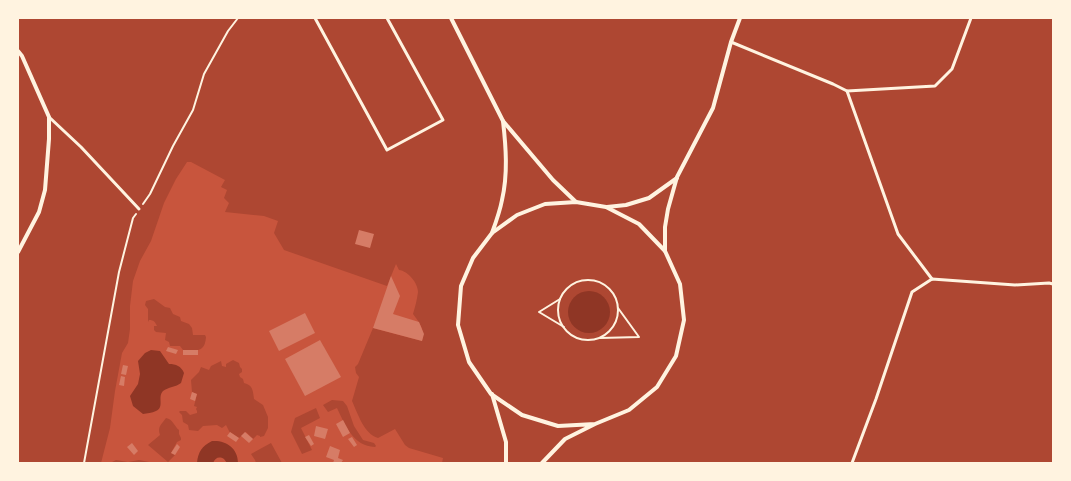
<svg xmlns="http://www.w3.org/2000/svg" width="1071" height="481" font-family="Signika,sans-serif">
<rect width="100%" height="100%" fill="#c8553d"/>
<g fill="#ae4732">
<path d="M18,18h1035v445h-611l1,-5 -34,-10 -4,-3 -10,-16 -17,9c-14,-4 -20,-24 -26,-37l7,-24 -3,-4 -1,-6 3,-3 15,-36 49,13c3,-11 -2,-18 -9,-27 2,-7 4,-14 5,-22 0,-9 -10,-21 -19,-22l-3,-6 -9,22 -103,-36 -10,-17 4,-12 -14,-5 -39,-4 4,-9 -5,-5 3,-8 -6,-3 4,-7 -34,-18h-4l-11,17 -12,24 -13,38 -11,20 -7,20 -3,25v23l-2,14 -6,10 -7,38 -5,37 -9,35h-83z"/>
<path d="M154,299l11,8 5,1 3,6 7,3 1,4 8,3 3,4 1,7h12l1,2c-1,16 -10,14 -23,13l-3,-4h-10l-1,-4 -4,-2 1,-7 -10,-1 -2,-2v-4h3c-2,-4 -3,-6 -8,-6l-1,2v-13l-3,-4 1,-4z"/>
<path d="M233,360l6,3 1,4 2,2v3l-3,2 1,3 3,2 1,4c9,2 9,8 10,16l9,6 5,12v11l-4,8 -4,1v-1l-3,-1 -4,4 -7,-7 -7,6 -9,-6v1l-4,-8 -4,3 -5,-3 -14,1 -5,5 -9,-1 -1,-5 -5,-3 -1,-7 -3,-3 1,-1h6l4,4 7,-2v-2l-1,-2 1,-2 -3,-1 3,-12 -5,-2 -1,-12 8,-8 2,-5 8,3 2,-4 10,-5 1,5 4,1v-3z"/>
<path d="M332,400l11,1 4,5 7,20 9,14 11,3 2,3 -1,1c-22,-1 -30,-22 -38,-39l-9,4 -5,-7z"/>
<path d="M316,408l4,10 -19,10 11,22 -10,4 -11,-22 4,-14z"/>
<path d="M166,418c7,1 8,8 13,12v4l2,4v2l-4,2 -6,11 4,2 -7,7 -20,-17 12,-10c-3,-9 2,-11 6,-17z"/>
<path d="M271,443l11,20h-26l-1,-3 -4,-6z"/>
<path d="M116,460l12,2 11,-2 15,3h-44z"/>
</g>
<g fill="#8f3625">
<circle cx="589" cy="312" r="21"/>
<path d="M151,350l9,1 9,13c7,0 12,2 15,9l-3,10c-5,4 -13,4 -18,8 -6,6 2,16 -7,20 -4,2 -9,2 -13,3l-10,-8 -3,-10 8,-12 2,-10 -2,-13 7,-8z"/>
<path d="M212,441c14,-1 26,7 26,22h-11l-3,-4c-5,-3 -9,-1 -11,4h-16c1,-11 5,-17 15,-22z"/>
</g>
<g fill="#d67c66">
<path d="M359,230l15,4 -4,14 -15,-4z"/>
<path d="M391,276l9,20 -7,18 26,8 5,12 -2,7 -49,-13z"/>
<path d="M305,313l10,20 -36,18 -10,-20z"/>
<path d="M320,340l21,37 -36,19 -20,-37z"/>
<path d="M168,347l10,3 -2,4 -10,-3z"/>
<rect x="183" y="350" width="15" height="5"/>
<path d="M123,365l5,1 -2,9 -5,-1z"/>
<path d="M121,376l4,1 -1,9 -5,-1z"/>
<path d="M192,392l5,2 -2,7 -5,-2z"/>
<path d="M343,420l7,13 -7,4 -7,-13z"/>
<path d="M316,426l12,3 -3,10 -11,-3z"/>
<path d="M230,432l9,6 -3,4 -9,-6z"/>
<path d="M245,432l8,7 -4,4 -8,-7z"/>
<path d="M309,435l5,9 -3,2 -6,-9z"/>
<path d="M352,437l5,8 -3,2 -6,-8z"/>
<path d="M132,443l6,8 -4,4 -7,-8z"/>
<path d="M177,444l3,3 -5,8 -4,-2z"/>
<path d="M330,446l10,4 -2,8 5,2 -2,3h-8l1,-3 -8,-3z"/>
</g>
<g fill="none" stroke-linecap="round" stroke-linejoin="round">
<g stroke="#fff3e0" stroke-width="2">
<path d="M143,204l7,-10 23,-48 20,-36 11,-36 24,-43 10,-13"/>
<circle cx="588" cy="310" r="30"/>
<path d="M560,299l-21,13 25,15"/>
<path d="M600,338l39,-1 -21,-29"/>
<path d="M84,463l35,-191 14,-54 3,-4"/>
</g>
<g stroke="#fff3e0" stroke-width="3">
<path d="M315,18l72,132 56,-30 -56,-102"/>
<path d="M731,42l102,42 14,7 51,143 34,45"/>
<path d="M847,91l88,-5 17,-17 19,-51"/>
<path d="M49,117l32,30 58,62"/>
<path d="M852,463l24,-64 36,-107 20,-13 83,6 34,-2 4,1"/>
</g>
<g stroke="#fff3e0" stroke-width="4">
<path d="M451,18l52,103 50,59 23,22"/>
<path d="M18,51l4,5 27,61v22l-4,51 -6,22 -21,40"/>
<path d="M607,207l19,-2 23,-7 28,-20"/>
<path d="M492,233c4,-11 8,-22 10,-33 6,-26 4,-53 1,-79"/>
<path d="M665,251v-24l3,-18 9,-32 36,-69 18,-66 9,-24"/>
<path d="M492,394l14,48v21"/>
<path d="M542,463l23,-24 30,-15 34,-14 28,-23 19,-31 8,-36 -4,-36 -15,-33 -26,-27 -33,-17 -30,-5 -31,2 -28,11 -25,18 -19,25 -12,28 -3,39 11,37 22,32 31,21 36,11 37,-2"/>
</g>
</g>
<rect width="1071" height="481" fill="none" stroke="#fff3e0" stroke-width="38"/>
</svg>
